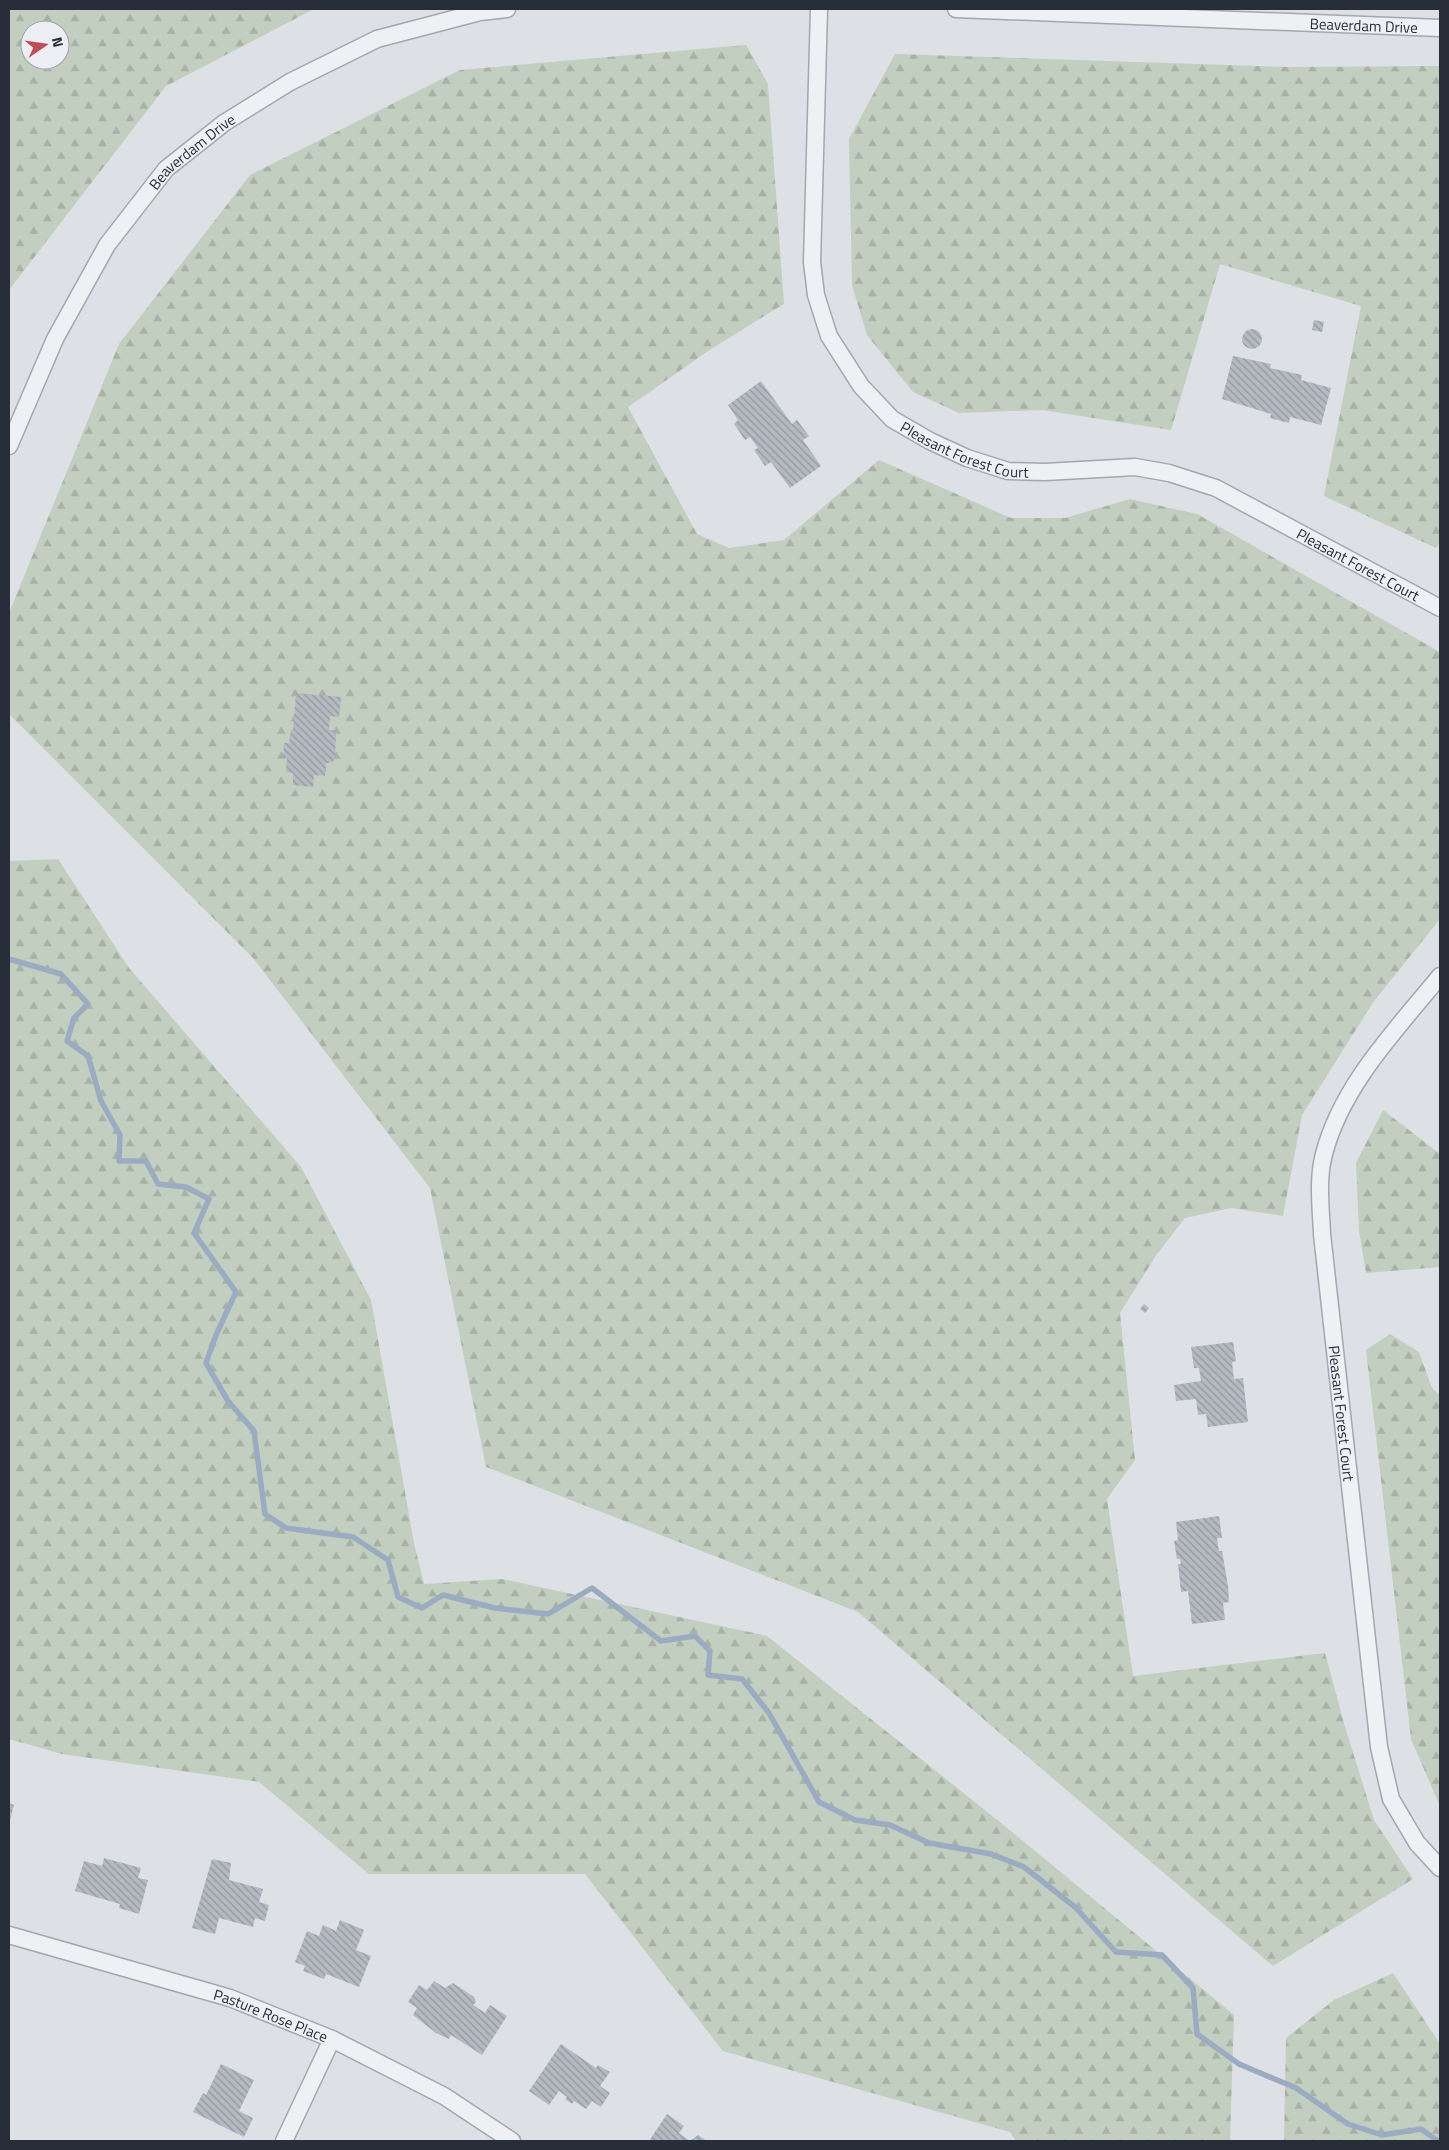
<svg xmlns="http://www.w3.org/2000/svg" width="1449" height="2150" font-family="'Titillium Web',sans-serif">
<defs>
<pattern id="forest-firs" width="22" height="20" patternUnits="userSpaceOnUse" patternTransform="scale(1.25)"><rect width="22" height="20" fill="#c2cebf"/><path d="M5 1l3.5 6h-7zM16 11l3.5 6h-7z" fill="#a7b1a5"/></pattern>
<pattern id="building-back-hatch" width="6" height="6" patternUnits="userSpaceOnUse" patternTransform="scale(1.25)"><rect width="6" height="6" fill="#b5b9c1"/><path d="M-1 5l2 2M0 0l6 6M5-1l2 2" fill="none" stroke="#93979e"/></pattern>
</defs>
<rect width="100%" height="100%" fill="#dde0e5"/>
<g fill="url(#forest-firs)" fill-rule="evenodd">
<path d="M9,9h305l-148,77 -157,204zM30,30h30v30h-30z"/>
<path d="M746,45l22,39 16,220 -76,47 -80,56 69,127 32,14 55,-8 95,-80 132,58h54l65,-19 67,15 243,138v267l-66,82 -72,114 -19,101 -52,-8 -46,10 -28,36 -37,59 15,147 -28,39 26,177 192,-23 20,74 29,93 39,59 -140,87 -415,-354 -372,-145 -56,-279 -177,-230 -244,-244v-101l110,-269 131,-169 210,-105z"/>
<path d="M895,54l393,13 152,-1v476l-4,6 -112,-52 37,-190 -141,-42 -49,166 -129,-20 -83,3 -46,-21 -46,-57 -15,-50 -3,-146z"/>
<path d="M58,859l71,109 172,199 70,133 43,243 10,41 78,-5 265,57 239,191 228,188 -4,126h-214l-6,-9 -287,-81 -138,-177h-216l-110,-92 -197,-28 -53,-15v-878z"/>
<path d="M1383,1110l57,44v113l-74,6 -7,-42 -3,-68z"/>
<path d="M1390,1334l29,18 13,36 8,7v411l-29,-67 -45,-389z"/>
<path d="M1393,1973l47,71v97h-156l2,-103 48,-38z"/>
</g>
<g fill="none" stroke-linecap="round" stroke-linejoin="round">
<path stroke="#9bacc2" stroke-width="5.5" d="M9,959l52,15 27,30 -14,14 -7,23 21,15 13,45 19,34 -1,26h27l12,23 28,3 23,12 -15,34 42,59 -20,43 -10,28 22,38 26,30 11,83 21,14 67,9 35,23 10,37 24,11 21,-13 52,13 53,6 44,-26 69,53 34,-5 15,15 -2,24 34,4 27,34 50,89 36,18 35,5 39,18 62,11 33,13 51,40 41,45 46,3 31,33 4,46 42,30 57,24 52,36 34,11 39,-6 17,12"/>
</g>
<g fill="url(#building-back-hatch)">
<path d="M1314,320l10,2 -2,10 -10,-2z"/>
<circle cx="1252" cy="339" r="10"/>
<path d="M1233,356l38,8 -1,4 32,7 -1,5 30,8 -10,37 -31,-8 -1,6 -19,-5 1,-4 -49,-15z"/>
<path d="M761,381l31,43 5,-4 12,16 -6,4 18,26 -31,22 -19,-26 -6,4 -11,-16 4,-2 -8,-11 -5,3 -11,-16 4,-4 -10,-15z"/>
<path d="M296,693l45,4 -2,20 -9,-1 -1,14h4l3,5 -1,24 -4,4h-5l-1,13 -11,-1 -1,12 -20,-2v-12l-7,-1 1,-14h-4l1,-15h5l2,-13h2z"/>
<path d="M1144,1304l5,4 -4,5 -5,-4z"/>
<path d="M1233,1342l3,19 -4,1 2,17 9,-1 5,44 -40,5 -2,-13 -8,1 -2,-16 -20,2 -2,-16 27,-4 -2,-13h-5l-3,-21z"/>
<path d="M1219,1516l3,22h-5l2,13h3l6,35 1,16 -6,1 2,17 -33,4 -4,-33 -7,1 -3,-28h3l-1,-5h-3l-3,-18 4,-1 -2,-18z"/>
<path d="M9,1803l5,2 -5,19z"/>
<path d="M104,1858l37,10 -3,10 10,2 -9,34 -20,-6 1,-4 -45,-13 9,-30 18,5z"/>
<path d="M212,1859l19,4 -2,17 34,9 -4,13 10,3 -4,16 -10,-3 -2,9 -34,-9 -4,16 -23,-6z"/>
<path d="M340,1920l24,10 -8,20 15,6 -12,31 -33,-13 -2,5 -21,-8 2,-5 -10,-4 12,-31 12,5 4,-11 13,6z"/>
<path d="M434,1981l11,7 8,-5 21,14 2,5 -3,3 12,8 5,-8 17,11 -25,39 -31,-20 -2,4 -13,-6 -23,-18 4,-7 -9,-6 11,-17 8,5z"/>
<path d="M561,2044l35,24 2,-3 12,7 -10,14 10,7 -9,14 -9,-6 -6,8 -12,-8 -2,3 -7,-5 2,-2 -8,-6 -10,14 -20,-14z"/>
<path d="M221,2064l33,16 -15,31 14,7 -9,19 -51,-25 10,-19 3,2z"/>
<path d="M667,2114l17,12 -5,7 11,8 8,-6 9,6h-58z"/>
</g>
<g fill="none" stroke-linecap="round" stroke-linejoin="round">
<defs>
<g id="minor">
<path id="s1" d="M819,9l-7,253 4,33 13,41 32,50 31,33 38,22 37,17 41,13 37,1 90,-5 34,6 47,15 224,120"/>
<path id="s2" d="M956,9l484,19"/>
<path id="s3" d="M9,446l46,-107 52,-94 59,-76 58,-46 66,-41 87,-43 103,-27 27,-3"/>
<path id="s4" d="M1440,976c-44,54 -98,109 -116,178 -7,26 -3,54 -2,80l57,513 12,52 26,44 23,25"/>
<path id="s5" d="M9,1935l221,63 102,41 112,57 68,45"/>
<path d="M284,2141l48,-102"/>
</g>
</defs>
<use href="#minor" stroke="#a3a7ae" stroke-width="19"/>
<use href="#minor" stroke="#eff0f4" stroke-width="16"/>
</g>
<g text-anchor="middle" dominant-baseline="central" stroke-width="4" stroke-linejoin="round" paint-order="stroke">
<g font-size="15" fill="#282d3a" stroke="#eceef3">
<text stroke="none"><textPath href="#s2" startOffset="408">Beaverdam Drive</textPath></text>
<text stroke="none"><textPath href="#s3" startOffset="351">Beaverdam Drive</textPath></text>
<text stroke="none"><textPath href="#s1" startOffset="514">Pleasant Forest Court</textPath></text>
<text stroke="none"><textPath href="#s1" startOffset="934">Pleasant Forest Court</textPath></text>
<text stroke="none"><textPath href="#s4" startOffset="475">Pleasant Forest Court</textPath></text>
<text stroke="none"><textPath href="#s5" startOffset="274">Pasture Rose Place</textPath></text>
</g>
</g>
<rect width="1449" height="2150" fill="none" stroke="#282d3a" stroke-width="20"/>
<g transform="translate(45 45) rotate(77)"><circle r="24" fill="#eceef3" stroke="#9ea1a9"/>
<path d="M0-4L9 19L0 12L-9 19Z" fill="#bf4d57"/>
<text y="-8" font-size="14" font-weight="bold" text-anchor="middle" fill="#282d3a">N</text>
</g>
</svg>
